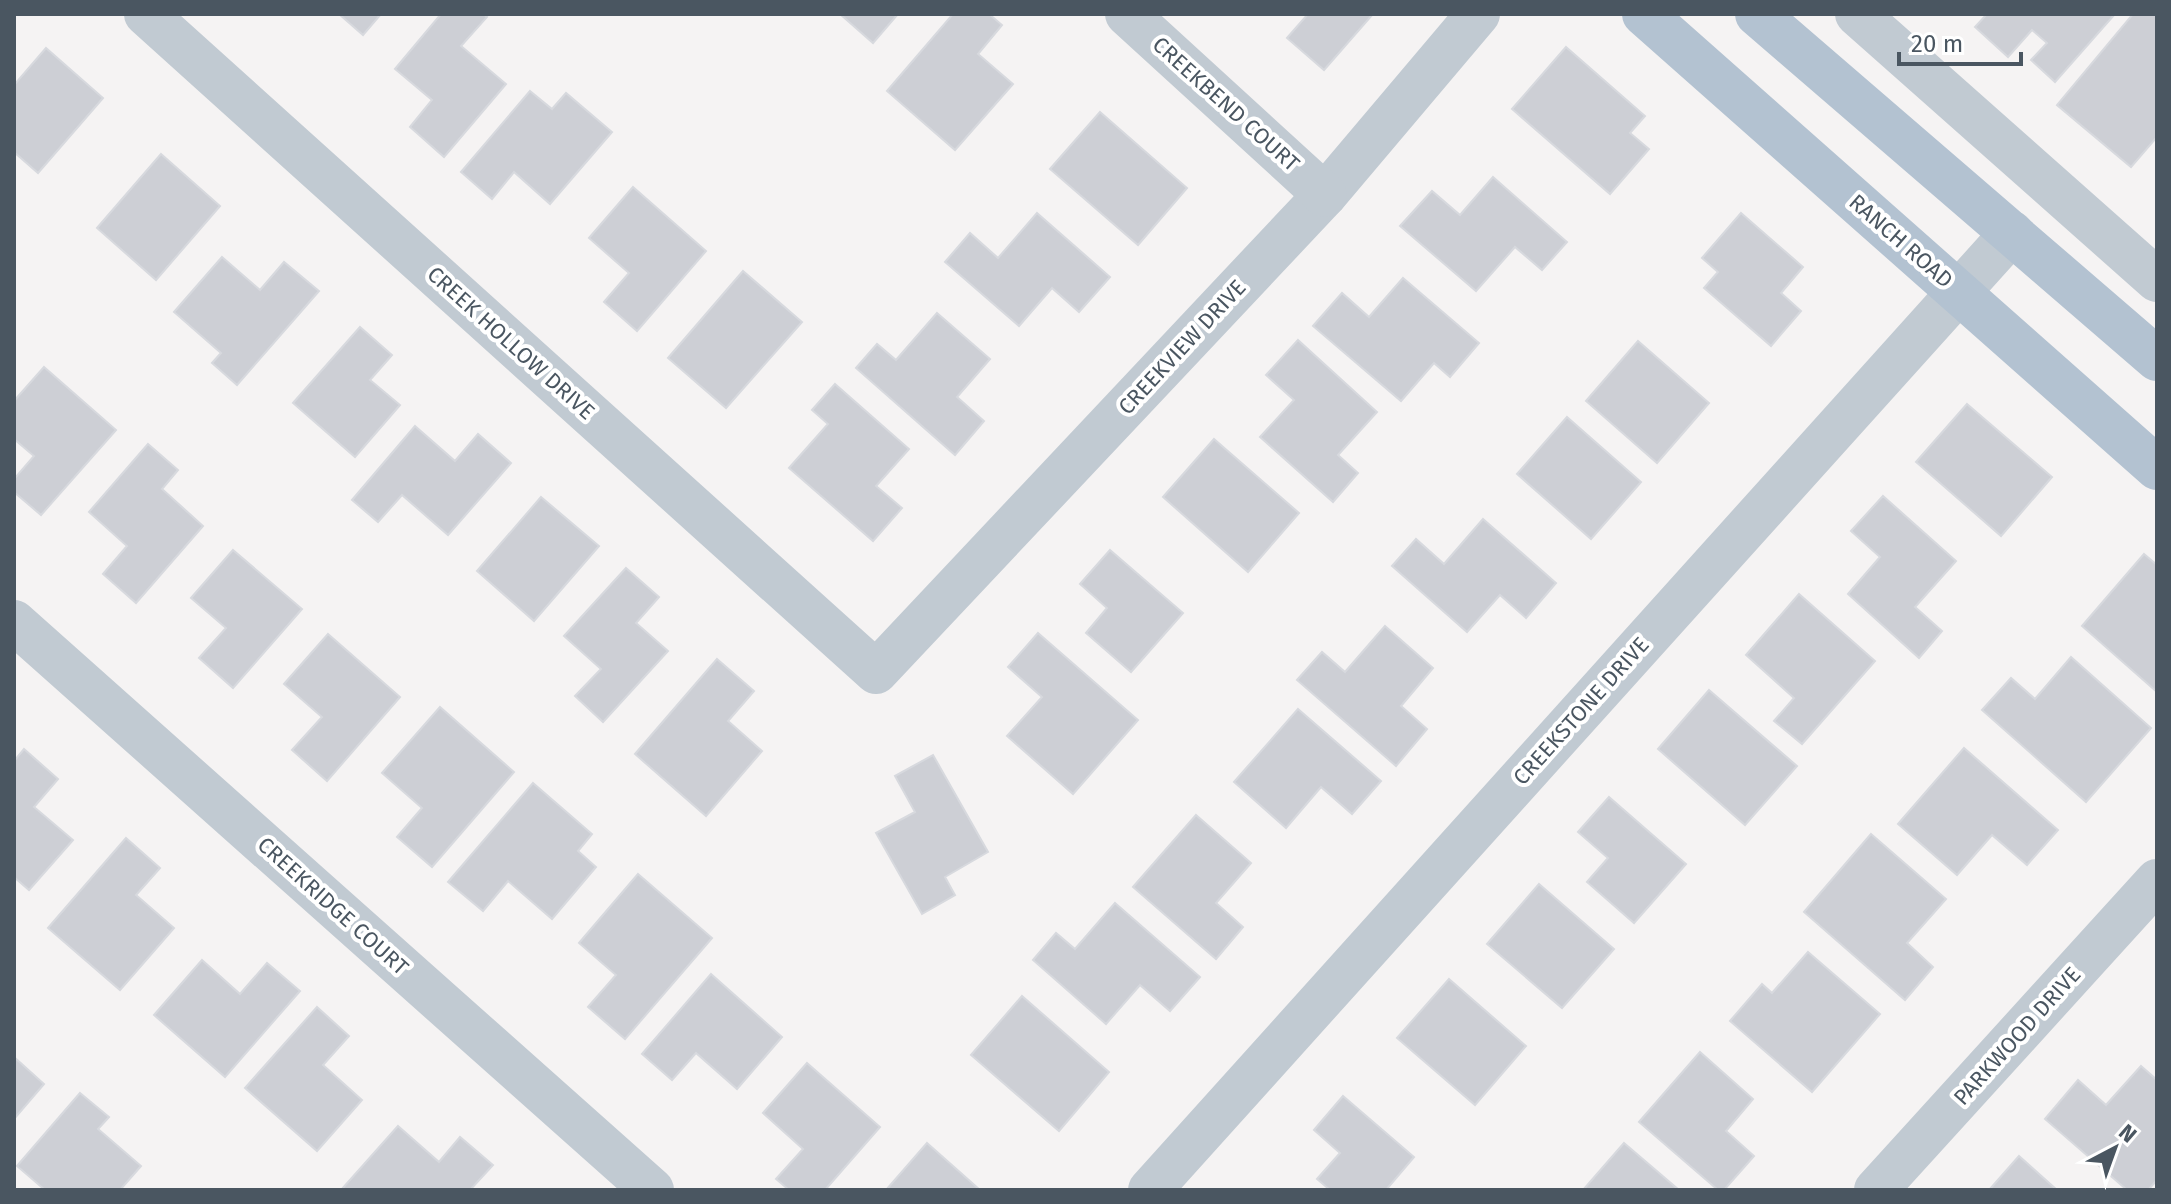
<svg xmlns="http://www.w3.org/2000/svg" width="2171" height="1204" font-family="'Fira Sans',sans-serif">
<rect width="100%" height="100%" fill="#f5f3f3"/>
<g fill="#cdcfd5" stroke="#d7d9de" stroke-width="2">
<path d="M339,14h42l-18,21z"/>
<path d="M441,14h42l4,3 -26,29 45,38 -62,73 -34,-30 22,-27 -37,-31z"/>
<path d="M840,14h58l-25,29z"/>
<path d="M953,14h36l13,11 -24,29 35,30 -58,66 -68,-59z"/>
<path d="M1308,14h65l-49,56 -37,-32z"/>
<path d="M1987,14h128l-60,68 -24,-22 16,-17 -15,-13 -24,27 -33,-30z"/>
<path d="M2133,14h24v123l-26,30 -74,-62z"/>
<path d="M1566,47l79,69 -15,17 19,16 -39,45 -98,-85z"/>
<path d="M46,48l57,50 -65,75 -24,-21v-67z"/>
<path d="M530,91l22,18 14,-16 46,39 -62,72 -36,-32 -22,27 -31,-27z"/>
<path d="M1100,112l87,76 -49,57 -88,-76z"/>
<path d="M161,154l59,52 -64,74 -59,-52z"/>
<path d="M1493,177l74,65 -25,28 -27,-23 -39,44 -76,-65 32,-35 28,24z"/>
<path d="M633,187l73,64 -69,80 -33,-29 25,-29 -40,-35z"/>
<path d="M1037,213l73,64 -31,35 -27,-24 -33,38 -74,-64 25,-29 28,25z"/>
<path d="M1741,213l62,54 -22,26 20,18 -30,35 -67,-58 14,-16 -16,-14z"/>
<path d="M222,257l38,33 24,-28 35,29 -82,94 -25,-22 9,-10 -47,-41z"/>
<path d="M743,271l59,51 -76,86 -58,-50z"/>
<path d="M1403,278l76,65 -29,34 -16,-14 -33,38 -88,-75 29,-33 27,24z"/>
<path d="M937,313l53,46 -33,38 27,24 -29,34 -99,-87 21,-24 19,16z"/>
<path d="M360,327l32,28 -22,25 30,25 -45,52 -62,-54z"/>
<path d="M1298,340l79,72 -39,43 20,18 -25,29 -73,-65 34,-37 -28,-25z"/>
<path d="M1638,341l71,62 -52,60 -71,-62z"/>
<path d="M44,367l72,63 -75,85 -27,-23v-13l20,-23 -20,-17v-38z"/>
<path d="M835,384l74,65 -33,37 26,22 -29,33 -84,-73 39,-44 -16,-14z"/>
<path d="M1967,404l85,73 -51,59 -85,-74z"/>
<path d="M1567,417l74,65 -50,57 -74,-65z"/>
<path d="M415,426l40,35 23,-27 33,29 -63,72 -46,-40 -24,27 -26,-22z"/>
<path d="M1214,439l85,74 -51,59 -85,-75z"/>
<path d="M148,444l30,26 -16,19 41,37 -67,77 -33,-29 24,-28 -38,-34z"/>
<path d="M1883,496l73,65 -41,46 27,24 -23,27 -71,-64 32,-37 -29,-26z"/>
<path d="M541,497l58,49 -65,75 -57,-50z"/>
<path d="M1483,519l73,64 -30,35 -26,-23 -33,37 -75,-66 24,-27 28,25z"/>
<path d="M233,550l69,59 -69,79 -34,-30 27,-30 -35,-30z"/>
<path d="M1110,550l73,63 -52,59 -45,-39 21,-25 -27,-24z"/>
<path d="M2144,554l13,11v127l-75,-66z"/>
<path d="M626,568l33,29 -23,26 32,28 -65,71 -28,-26 26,-27 -37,-33z"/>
<path d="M1799,594l76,67 -73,83 -28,-23 20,-23 -48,-43z"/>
<path d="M1385,626l48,42 -32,38 26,23 -31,37 -99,-86 25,-28 23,20z"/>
<path d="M1038,633l100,87 -65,74 -66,-58 35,-39 -34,-30z"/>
<path d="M328,634l72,63 -73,84 -35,-31 30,-33 -38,-33z"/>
<path d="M2071,657l80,71 -65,74 -104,-92 29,-32 24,21z"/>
<path d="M717,659l37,32 -26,30 34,30 -56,65 -71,-62z"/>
<path d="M1709,690l88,76 -52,59 -87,-76z"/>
<path d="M440,707l74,65 -82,95 -35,-30 25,-29 -40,-35z"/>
<path d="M1298,709l83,72 -29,33 -31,-27 -35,41 -52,-46z"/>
<path d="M1964,748l94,82 -31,35 -35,-30 -35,40 -59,-51z"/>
<path d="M24,749l34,30 -24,28 39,33 -44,50 -15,-13v-116z"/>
<path d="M933,755l55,97 -43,25 10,18 -33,19 -46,-81 39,-21 -20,-36z"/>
<path d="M533,783l59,51 -14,17 18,16 -44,52 -44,-38 -25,30 -35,-29z"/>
<path d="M1609,797l77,67 -52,59 -47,-41 21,-24 -30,-26z"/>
<path d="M1196,815l55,48 -35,40 27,24 -27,32 -83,-72z"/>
<path d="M1871,834l75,65 -39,44 26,24 -28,33 -101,-88z"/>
<path d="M126,838l34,30 -24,27 38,33 -54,62 -72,-62z"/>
<path d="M638,874l74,64 -87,101 -37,-32 28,-32 -37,-32z"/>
<path d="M1539,884l75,65 -52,59 -75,-64z"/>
<path d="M1115,903l85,74 -30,34 -30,-26 -34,39 -73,-64 23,-27 19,16z"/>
<path d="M1808,952l72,62 -68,78 -82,-71 32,-37 10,9z"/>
<path d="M202,960l38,34 27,-31 33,28 -75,86 -71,-62z"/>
<path d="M711,974l71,63 -45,52 -41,-36 -24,27 -30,-26z"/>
<path d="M1449,979l77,67 -51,59 -78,-67z"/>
<path d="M1022,996l87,76 -50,59 -88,-76z"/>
<path d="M317,1007l32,29 -26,29 39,35 -45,51 -72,-63z"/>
<path d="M1700,1052l53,47 -27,32 28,25 -30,34h-6l-79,-68z"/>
<path d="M14,1057l30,27 -30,35z"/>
<path d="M807,1063l73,64 -55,63h-36l-13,-11 27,-30 -40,-36z"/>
<path d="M2141,1066l16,14v100l-9,10h-21l-82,-71 33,-39 28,25z"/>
<path d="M80,1093l29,24 -11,12 43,37 -21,24h-75l-28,-24z"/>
<path d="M1343,1096l71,61 -28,33h-56l-13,-11 23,-26 -26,-23z"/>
<path d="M398,1126l41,36 21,-25 33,28 -23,25h-129z"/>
<path d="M927,1143l53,47h-94z"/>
<path d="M1624,1143l55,47h-96z"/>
<path d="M2019,1156l38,34h-68z"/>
</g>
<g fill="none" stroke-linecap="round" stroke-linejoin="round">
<g stroke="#c1cad2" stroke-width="44">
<path d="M146,14l730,658 449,-477 153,-181"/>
<path d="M1127,14l198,181"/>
<path d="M1857,14l300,266"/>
<path d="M14,622l638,568"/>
<path d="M1150,1190l862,-957"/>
<path d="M1876,1190l281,-309"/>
</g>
<g stroke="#b3c2d1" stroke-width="44">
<path d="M1644,14l513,454"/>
<path d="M1757,14l400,345"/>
</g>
</g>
<g text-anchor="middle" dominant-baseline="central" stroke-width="8" stroke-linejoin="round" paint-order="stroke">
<g font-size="22" fill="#4a5661" stroke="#fff">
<text transform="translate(1226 104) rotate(42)">CREEKBEND COURT</text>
<text transform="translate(1901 241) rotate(41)">RANCH ROAD</text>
<text transform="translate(511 343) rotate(42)">CREEK HOLLOW DRIVE</text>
<text transform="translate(1182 347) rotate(-47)">CREEKVIEW DRIVE</text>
<text transform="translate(1581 711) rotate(-48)">CREEKSTONE DRIVE</text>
<text transform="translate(333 906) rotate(42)">CREEKRIDGE COURT</text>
<text transform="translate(2017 1036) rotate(-48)">PARKWOOD DRIVE</text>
</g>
</g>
<rect width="2171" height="1204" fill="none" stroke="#4a5661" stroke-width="32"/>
<g transform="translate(2115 1148) rotate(41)" stroke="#ffffff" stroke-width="6" paint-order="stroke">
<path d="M0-6L14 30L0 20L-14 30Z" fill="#4a5661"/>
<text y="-12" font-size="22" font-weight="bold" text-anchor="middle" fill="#4a5661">N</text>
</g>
<path d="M1899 52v12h122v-12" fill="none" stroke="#4a5661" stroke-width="4"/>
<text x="1911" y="52" font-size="24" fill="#4a5661" stroke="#ffffff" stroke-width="6" paint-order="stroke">20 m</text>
</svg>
